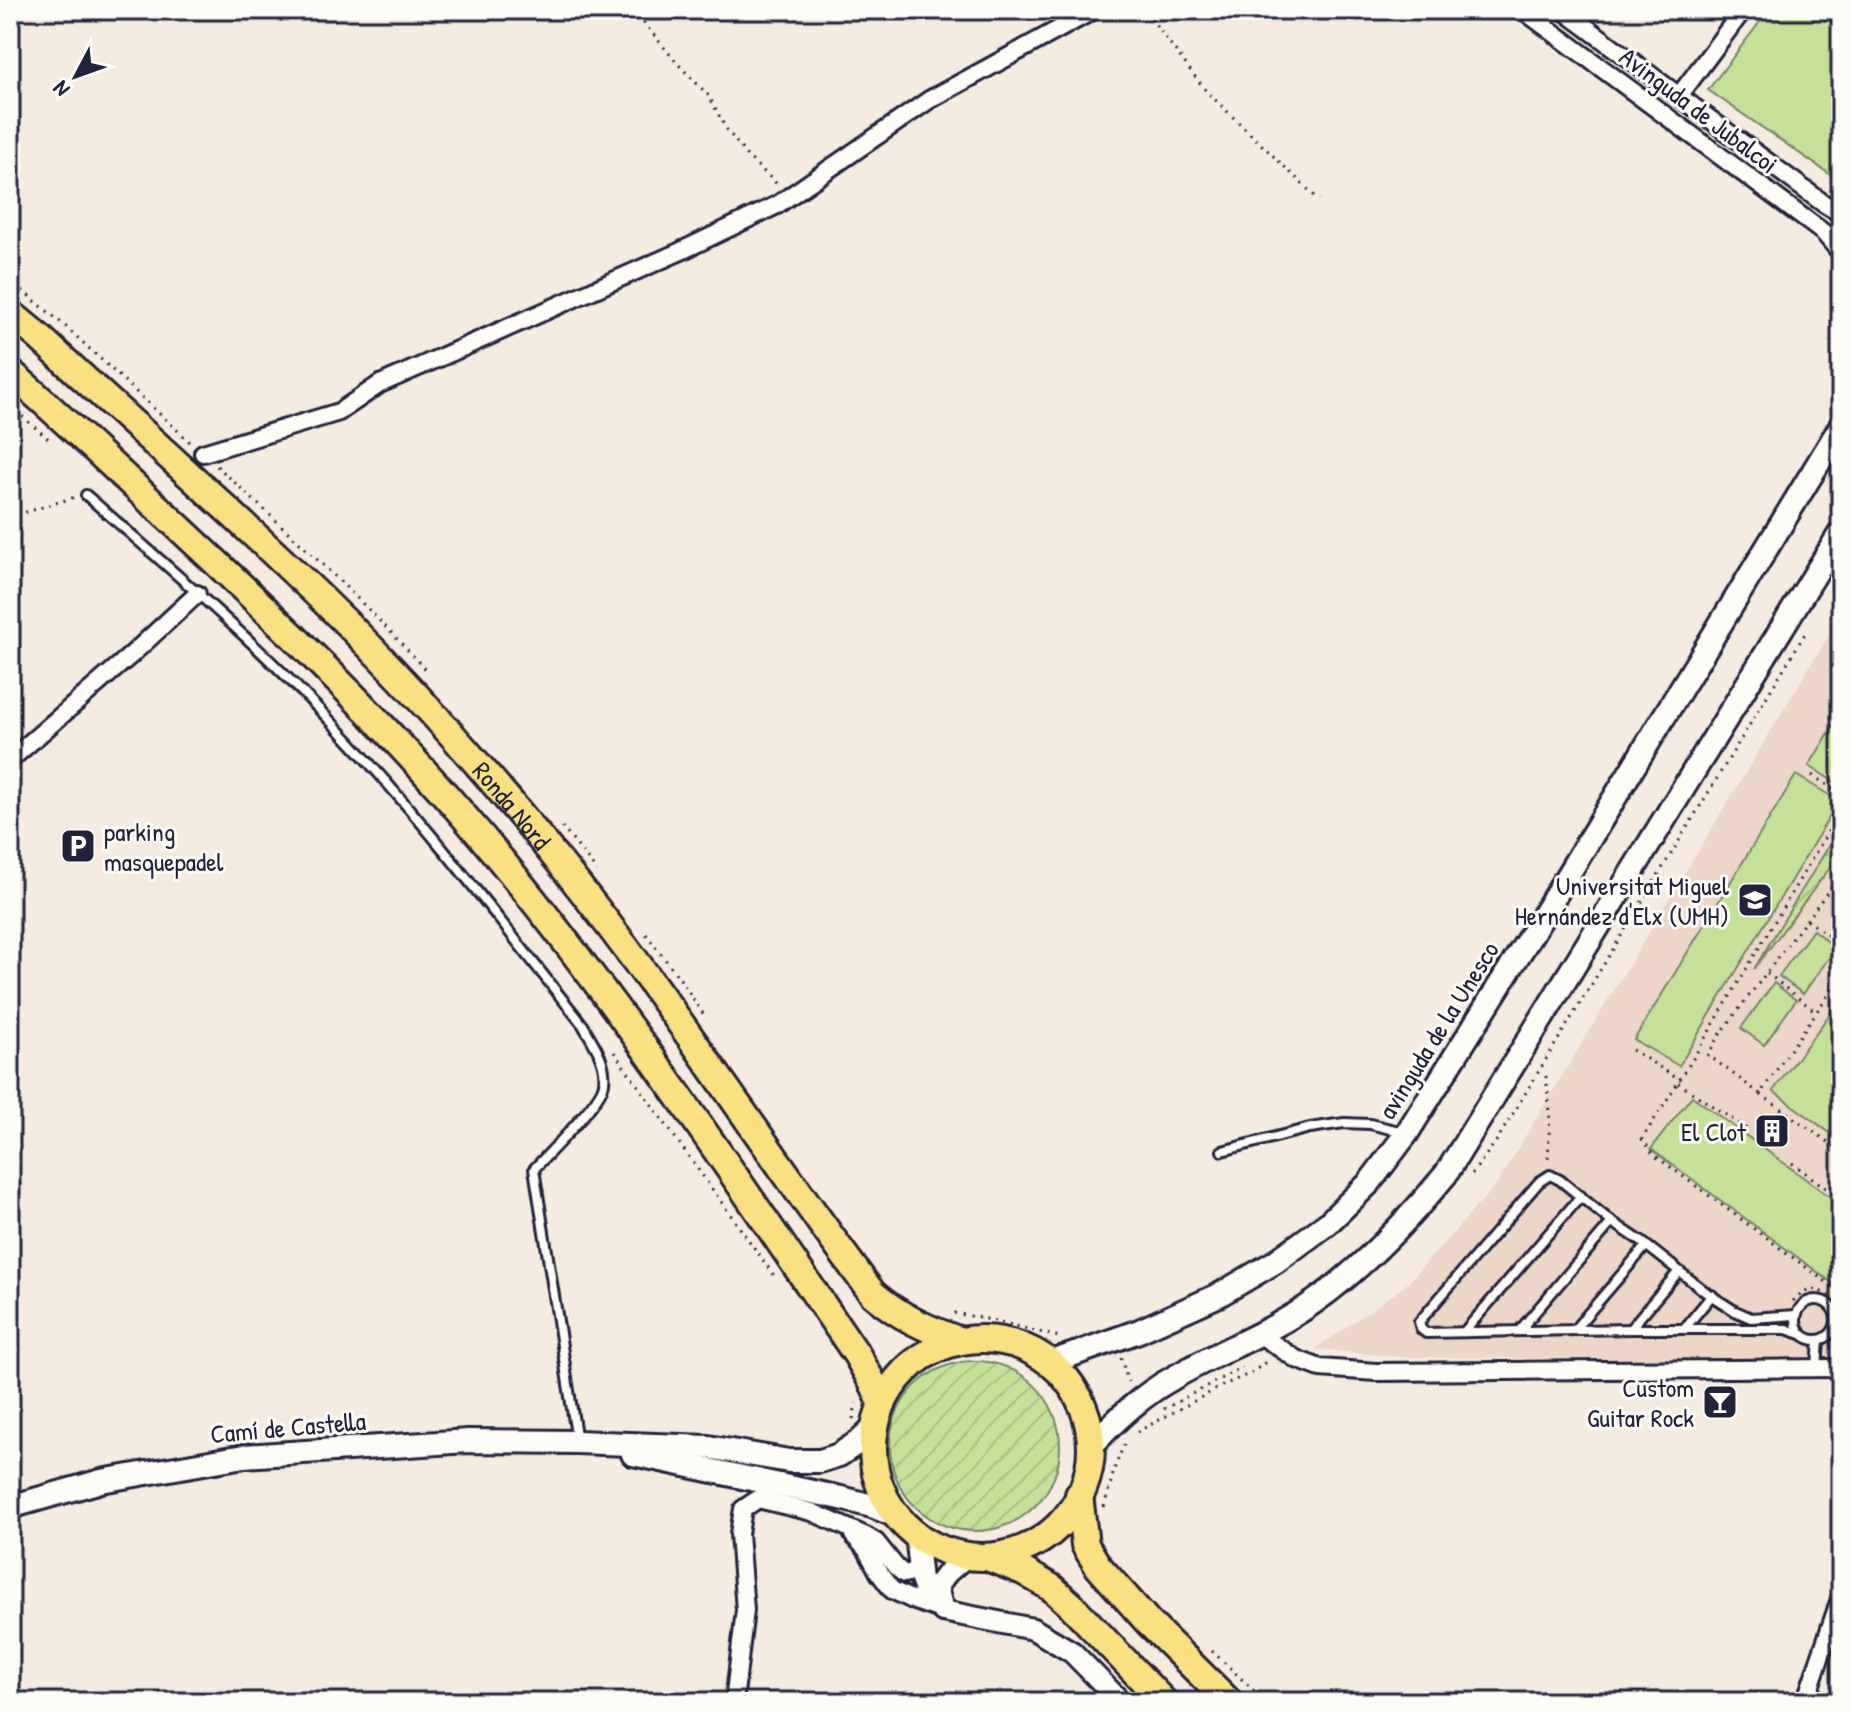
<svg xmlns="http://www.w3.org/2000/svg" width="1851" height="1712" font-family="'Patrick Hand',sans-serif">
<defs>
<pattern id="garden-furrows" width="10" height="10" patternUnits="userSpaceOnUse" patternTransform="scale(2)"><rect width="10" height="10" fill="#c5e198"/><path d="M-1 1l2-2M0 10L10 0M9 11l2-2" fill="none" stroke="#a9c184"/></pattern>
</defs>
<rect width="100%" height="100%" fill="#f5ebe1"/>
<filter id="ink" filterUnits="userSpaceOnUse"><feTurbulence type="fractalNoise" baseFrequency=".0125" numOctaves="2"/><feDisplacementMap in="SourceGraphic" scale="16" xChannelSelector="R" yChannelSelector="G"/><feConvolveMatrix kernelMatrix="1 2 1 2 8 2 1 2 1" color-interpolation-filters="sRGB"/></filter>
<g filter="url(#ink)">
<path fill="#ecd6c7" d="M1841,615v746l-442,-4 -84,-8 90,-63 91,-101z"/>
<g fill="#c5e198" stroke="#74826a" stroke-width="2">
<path d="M1769,10h72v172l-133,-92z"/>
<path d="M1841,713v73l-32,-20z"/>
<path d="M1796,775l43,26 -160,265 -45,-26z"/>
<path d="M1813,930l23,18 -33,46 -24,-18z"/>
<path d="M1774,983l22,17 -32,45 -23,-17z"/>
<path d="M1841,999v142l-68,-50z"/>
<path d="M1692,1096l149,109v71l-6,9 -184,-136z"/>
</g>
<g fill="url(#garden-furrows)" stroke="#74826a" stroke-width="2">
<path d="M1841,826v27l-87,116z"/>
<circle cx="975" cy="1446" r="85"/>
</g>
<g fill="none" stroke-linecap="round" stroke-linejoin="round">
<defs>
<g id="service">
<path d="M86,495c92,80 184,160 266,249 82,89 155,186 231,281 10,18 24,36 21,58 -2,18 -55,70 -70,86l43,272"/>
<path d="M1222,1151l88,-23 34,-5 26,1 33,8"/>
<circle cx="1816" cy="1320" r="20"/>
<path d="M1796,1315l-45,3 -16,-7 -28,-18 -65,-51 -34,-23 -48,-39 -10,-5 -11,7 -120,140 2,7 5,4 204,-4h156l15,5"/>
<path d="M1630,1329l49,-58"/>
<path d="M1684,1329l28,-34"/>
<path d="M1574,1330l72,-84"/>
<path d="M1519,1331l93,-109"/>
<path d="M1464,1332l117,-136"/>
<path d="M1817,1368l2,-28"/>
</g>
<g id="minor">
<path d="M1523,10l301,223 17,20"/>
<path d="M1563,10l260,193 18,11"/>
<path d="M1679,96l64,-86"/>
<path d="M203,453l136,-41 41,-28 299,-132 98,-47 152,-105 165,-90"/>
<path d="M10,760l121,-105 66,-61"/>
<path d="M1259,1334l37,25 24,9 56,4 465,-4"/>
<path d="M853,1535l13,14 13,24 13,17 23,11 26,9"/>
<path d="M734,1702l11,-92 -6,-76 4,-25 15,-10 54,13 54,24 10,6 20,25 8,7 9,-2 7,-9"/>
<path d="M1805,1702l36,-106"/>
</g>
<g id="tertiary">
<path d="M916,1534l5,46 6,16 16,15"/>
<path d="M943,1611l90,18 39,23 49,50"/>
<path d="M943,1611l-6,-25 10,-13 21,-18"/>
</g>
<g id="secondary">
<path d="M1052,1362l87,-31 80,-36 56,-33 52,-38 42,-41 38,-50 129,-206 305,-501"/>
<path d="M1093,1444c24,-25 49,-49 80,-66 46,-27 97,-45 141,-76 50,-35 93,-81 132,-128l395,-642"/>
<path d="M633,1454l208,44 31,8 25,10"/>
<path d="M10,1507l91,-26 143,-25 224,-15 109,1 131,5 81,14h31l19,-6 21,-14 15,-14"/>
</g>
<g id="primary">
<path id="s1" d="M10,313l29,24c86,80 174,158 259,239 93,87 179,184 259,283 113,139 208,292 316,435 27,23 52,34 85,46"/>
<path d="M10,372c51,44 100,92 149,137 112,104 223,210 322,327 137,163 255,343 376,519l18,32 7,17"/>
<circle cx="982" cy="1448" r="109"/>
<path d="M1079,1495l6,50 13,21 51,57 80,79"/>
<path d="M992,1559l31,12 29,17 19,17 93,97"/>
</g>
</defs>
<use href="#service" stroke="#22223b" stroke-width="14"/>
<use href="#minor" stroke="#22223b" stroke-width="22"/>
<use href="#tertiary" stroke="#22223b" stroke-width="26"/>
<use href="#secondary" stroke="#22223b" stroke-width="28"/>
<use href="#primary" stroke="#22223b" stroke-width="32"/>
<g stroke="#22223b" stroke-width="3" stroke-dasharray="2 6" stroke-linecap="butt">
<path d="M633,10l45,54 31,32 16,31 21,28 32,30"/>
<path d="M1152,10v10l54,71 113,109"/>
<path d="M10,280l54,45 126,117"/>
<path d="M10,406l42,36"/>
<path d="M217,466c71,66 144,132 209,204"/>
<path d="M10,517l65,-20"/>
<path d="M1812,775l29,19"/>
<path d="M1841,810l-147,247 -52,82 12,16 183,135 4,-5"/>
<path d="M562,827l35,44"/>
<path d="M1807,920l34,25"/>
<path d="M646,934l34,45 24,36"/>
<path d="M1767,973l49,39"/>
<path d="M1841,976l-81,118 81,57"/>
<path d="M1632,1050l48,30"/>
<path d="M614,1052l161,225"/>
<path d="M1546,1076l4,36 -2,49"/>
<path d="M1678,1083l69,46"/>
<path d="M1760,1094l-52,-39 10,-18 123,-163"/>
<path d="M1792,1163l49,36"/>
<path d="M1472,1174l25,-34 309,-508"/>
<path d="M1793,1301c21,-22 25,-8 48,0"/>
<path d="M954,1313l38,7 67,17"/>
<path d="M1830,1347l11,-1"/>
<path d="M1121,1358l7,24"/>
<path d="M1164,1409l78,-42"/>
<path d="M853,1419l3,-16"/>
<path d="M1137,1432l85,-46 31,-14 14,-11"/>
<path d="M1104,1507l11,-40 10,-25"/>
<path d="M1212,1651l54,51"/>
</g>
<use href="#service" stroke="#fdfcf7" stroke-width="8"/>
<use href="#minor" stroke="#fdfcf7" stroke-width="16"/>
<use href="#tertiary" stroke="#fdfcf7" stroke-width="20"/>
<use href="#secondary" stroke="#fdfcf7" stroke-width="22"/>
<use href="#primary" stroke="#f9e181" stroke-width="26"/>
</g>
</g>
<defs>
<symbol id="parking-square" viewBox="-11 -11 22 22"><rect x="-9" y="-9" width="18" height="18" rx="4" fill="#22223b" stroke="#fdfcf7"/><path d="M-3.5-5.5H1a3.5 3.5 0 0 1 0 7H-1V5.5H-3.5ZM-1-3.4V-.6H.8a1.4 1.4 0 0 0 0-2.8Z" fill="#fff"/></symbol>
<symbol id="university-square" viewBox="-11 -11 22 22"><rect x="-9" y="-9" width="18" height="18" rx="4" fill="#22223b" stroke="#fdfcf7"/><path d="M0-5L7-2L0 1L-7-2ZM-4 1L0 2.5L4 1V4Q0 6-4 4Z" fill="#fff"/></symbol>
<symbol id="building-square" viewBox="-11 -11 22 22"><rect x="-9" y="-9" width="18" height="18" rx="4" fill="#22223b" stroke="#fdfcf7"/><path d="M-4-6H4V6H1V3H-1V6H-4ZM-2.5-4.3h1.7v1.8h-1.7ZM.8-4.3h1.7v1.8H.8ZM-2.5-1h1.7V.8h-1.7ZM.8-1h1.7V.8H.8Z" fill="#fff"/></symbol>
<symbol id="bar-square" viewBox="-11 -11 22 22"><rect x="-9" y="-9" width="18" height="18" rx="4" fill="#22223b" stroke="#fdfcf7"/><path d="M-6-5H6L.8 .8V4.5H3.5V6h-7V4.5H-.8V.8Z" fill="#fff"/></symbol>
</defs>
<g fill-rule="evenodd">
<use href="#parking-square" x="58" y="826" width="40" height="40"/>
<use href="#university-square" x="1735" y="880" width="40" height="40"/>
<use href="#building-square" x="1752" y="1111" width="40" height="40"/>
<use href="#bar-square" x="1700" y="1382" width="40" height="40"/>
</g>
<g text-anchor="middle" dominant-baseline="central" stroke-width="6" stroke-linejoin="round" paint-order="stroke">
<g font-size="26" fill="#22223b" stroke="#fdfcf7">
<text transform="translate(1699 110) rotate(37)">Avinguda de Jubalcoi</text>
<text stroke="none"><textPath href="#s1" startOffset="704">Ronda Nord</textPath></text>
<text transform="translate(1438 1030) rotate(-58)">avinguda de la Unesco</text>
<text transform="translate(288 1427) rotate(-5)">Camí de Castella</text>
</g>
<g font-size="26" fill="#22223b" stroke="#fdfcf7" text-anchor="end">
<text x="104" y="831" text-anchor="start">parking<tspan x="104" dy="30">masquepadel</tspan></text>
<text x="1729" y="885">Universitat Miguel<tspan x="1729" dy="30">Hernández d'Elx (UMH)</tspan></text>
<text x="1746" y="1131">El Clot</text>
<text x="1694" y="1387">Custom<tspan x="1694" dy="30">Guitar Rock</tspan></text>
</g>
</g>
<rect width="1851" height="1712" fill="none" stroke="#fdfcf7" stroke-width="40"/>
<rect x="20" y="20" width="1811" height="1672" fill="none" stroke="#22223b" stroke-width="3" filter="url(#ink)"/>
<g transform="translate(76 76) rotate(229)" stroke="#fdfcf7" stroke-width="6" paint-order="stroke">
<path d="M0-6L14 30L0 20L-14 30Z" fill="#22223b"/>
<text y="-12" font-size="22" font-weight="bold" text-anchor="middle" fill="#22223b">N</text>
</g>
</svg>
